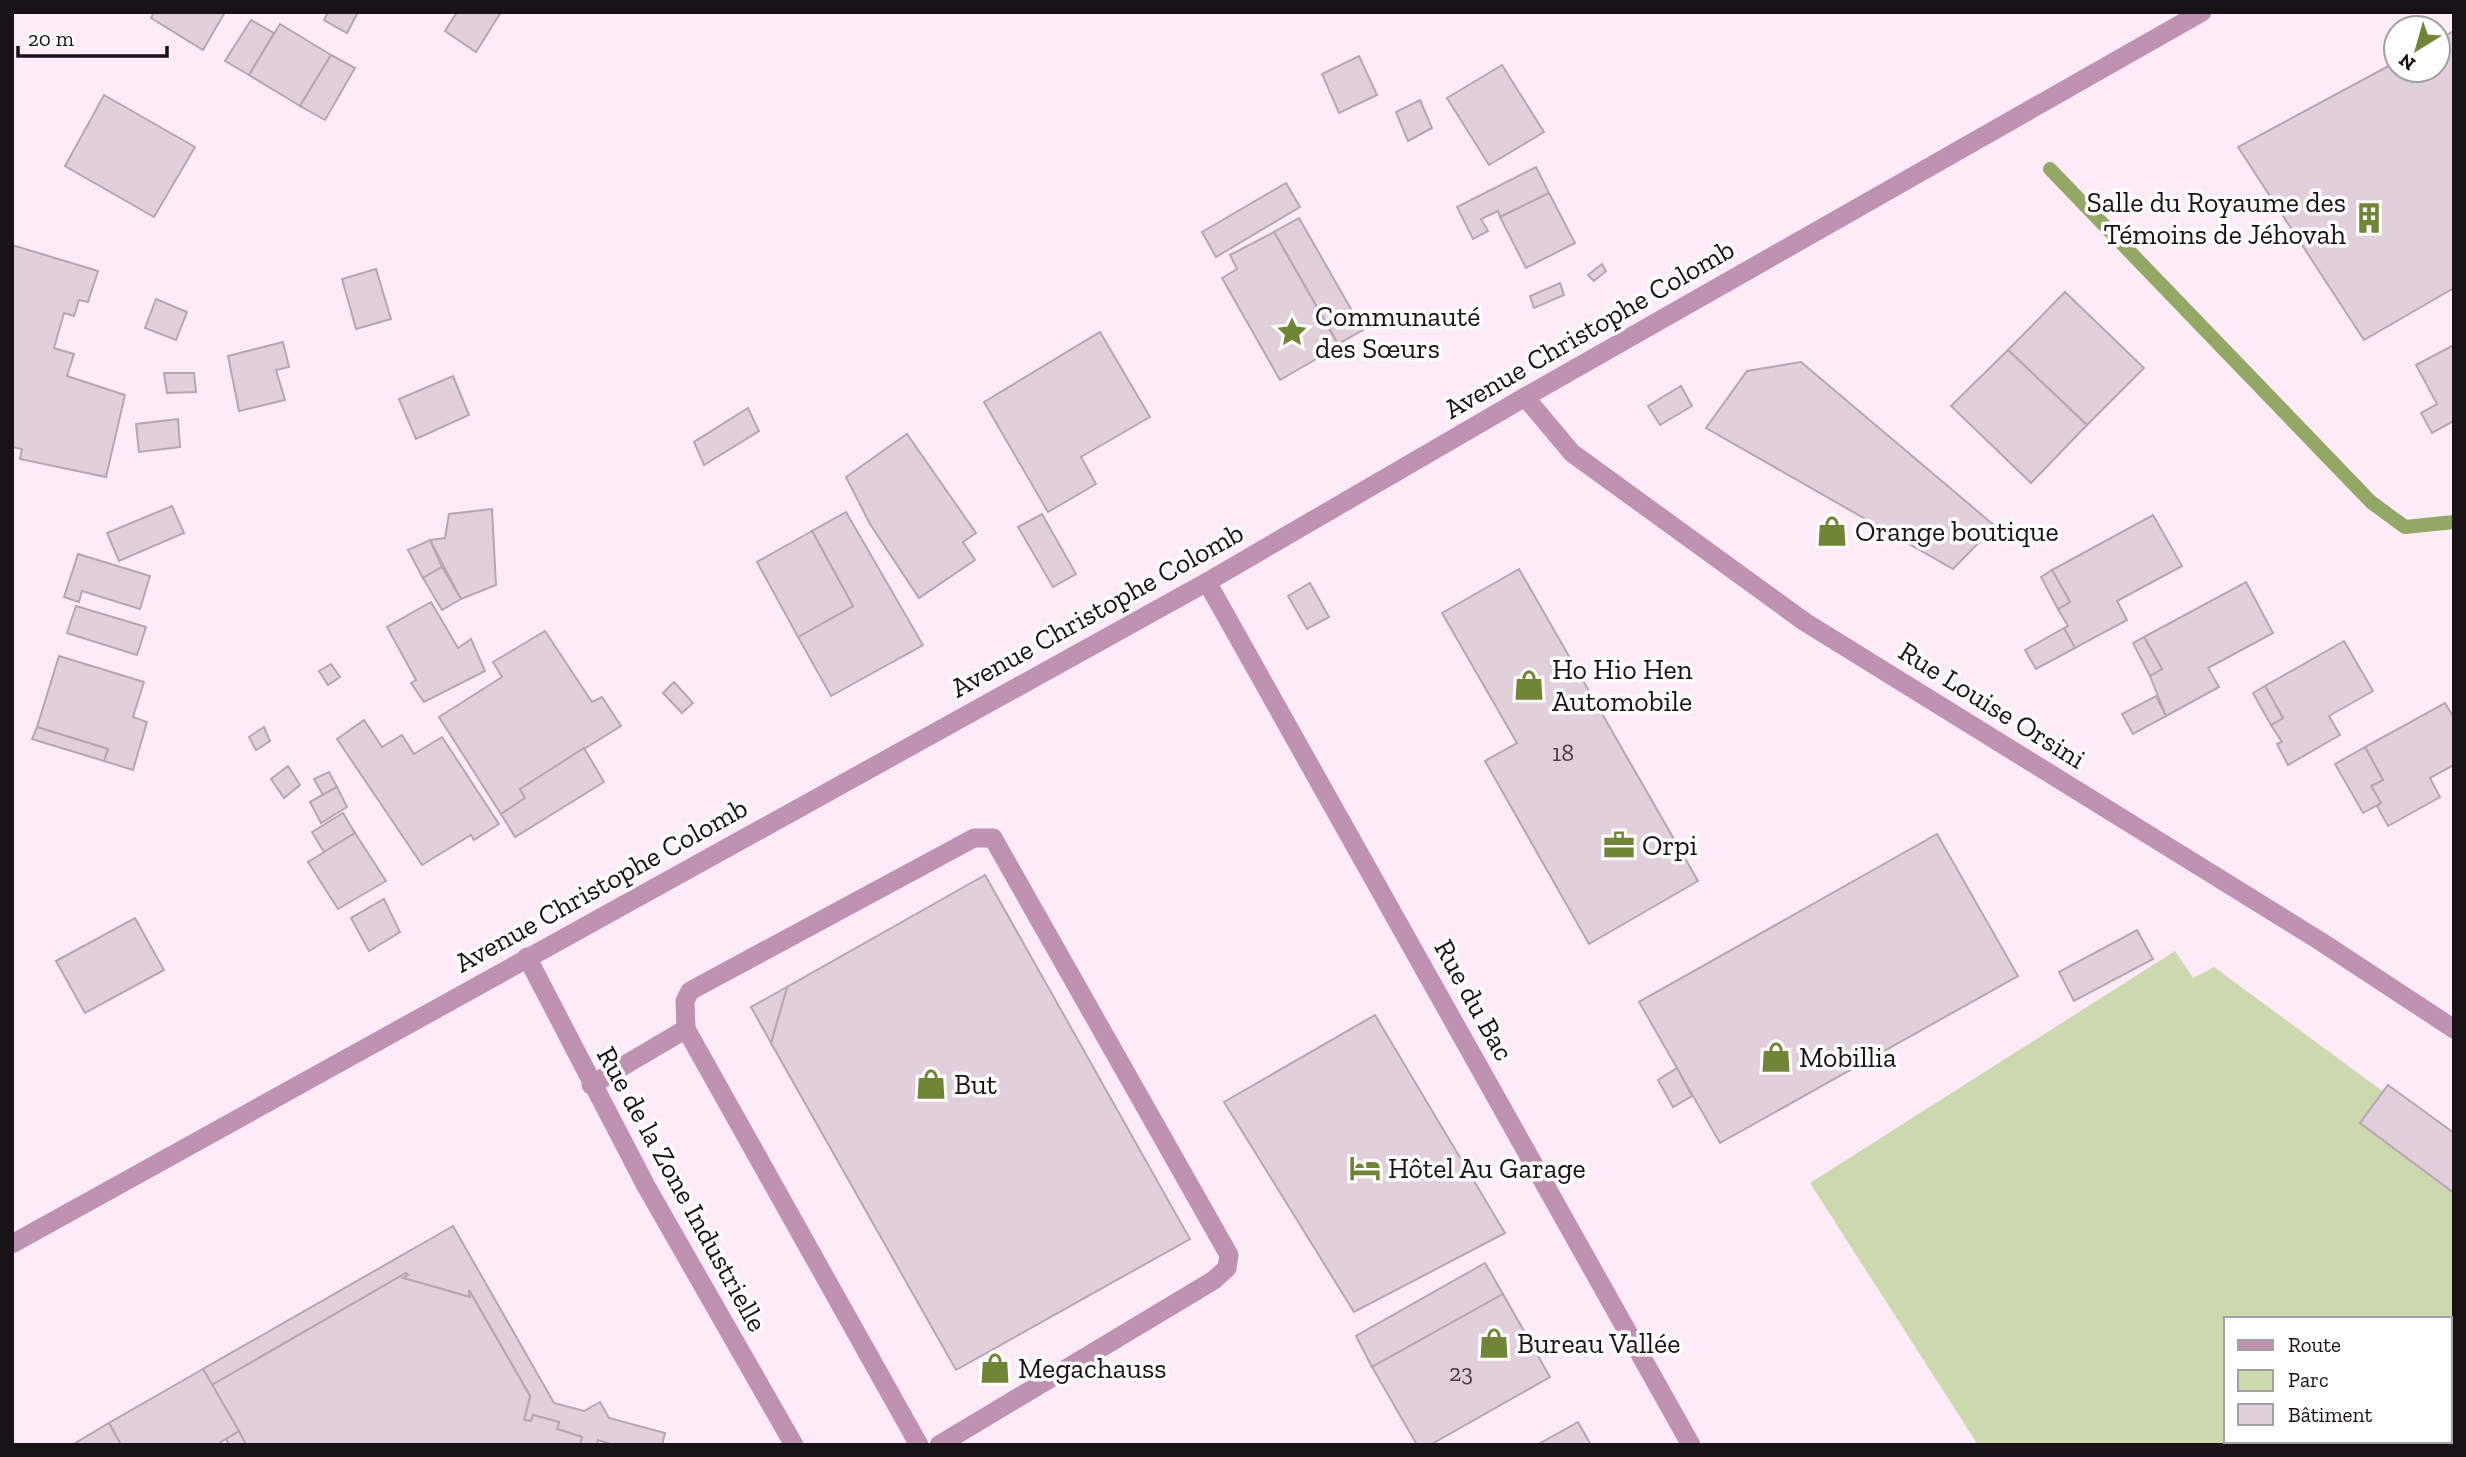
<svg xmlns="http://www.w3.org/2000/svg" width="2466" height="1457" font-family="'Zilla Slab',serif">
<rect width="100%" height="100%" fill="#fdebf8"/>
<path fill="#ccd9af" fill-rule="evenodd" d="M2175,951l18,27 21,-11 240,177v301h-476l-168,-262zM2226,1319h224v122h-224z"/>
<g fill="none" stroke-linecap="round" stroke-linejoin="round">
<path stroke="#94a865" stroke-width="14" d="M2050,169l321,333 34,25 49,-5"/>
</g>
<g fill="#e1cfdb" stroke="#b7a6b1" stroke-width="2">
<path d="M154,12h71l-22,38 -52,-32z"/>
<path d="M328,12h30l-11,21 -23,-13z"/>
<path d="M457,12h44l-25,40 -31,-21z"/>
<path d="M251,20l23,13 -25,42 -24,-14z"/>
<path d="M280,24l51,31 -31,51 -51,-31z"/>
<path d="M2454,31v257l-90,52 -126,-193 158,-85v8h42v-31z"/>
<path d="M331,55l24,13 -30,52 -25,-14z"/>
<path d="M1359,56l18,39 -38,18 -17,-39z"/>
<path d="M1502,65l42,67 -55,33 -42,-67z"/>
<path d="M104,95l91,52 -41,70 -89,-51z"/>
<path d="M1420,100l12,28 -24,13 -12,-29z"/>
<path d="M1536,167l13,26 -49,24 -2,-6 -17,8 7,12 -15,8 -16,-32z"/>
<path d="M1286,183l14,24 -84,50 -14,-25z"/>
<path d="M1549,193l26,50 -49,25 -26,-51z"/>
<path d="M1299,218l64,112 -25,14 -64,-112z"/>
<path d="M1274,232l65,114 -59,34 -58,-102 15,-9 -7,-14z"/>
<path d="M12,245l86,26 -10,31 -9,-2 -5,16 -10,-3 -10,35 20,6 -7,22 58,19 -19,82 -86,-18 2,-10 -10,-2z"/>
<path d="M1602,264l4,7 -12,10 -6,-6z"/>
<path d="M376,269l15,50 -35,10 -14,-50z"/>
<path d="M1560,283l4,12 -30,13 -4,-12z"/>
<path d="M2065,292l79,76 -57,57 -79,-75z"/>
<path d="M156,299l31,13 -11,28 -31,-12z"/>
<path d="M1100,332l50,85 -69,40 15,27 -48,28 -64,-110z"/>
<path d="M283,342l6,25 -13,3 9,30 -46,11 -11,-55z"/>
<path d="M2454,345v76l-22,12 -11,-20 16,-9 -21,-39z"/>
<path d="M2008,350l79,75 -56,58 -80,-77z"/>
<path d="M1801,362l194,164 -42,43 -247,-141 41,-57z"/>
<path d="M164,373h30l2,19 -29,1z"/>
<path d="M453,376l16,39 -53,24 -17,-40z"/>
<path d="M1681,386l11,20 -32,19 -12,-19z"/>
<path d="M748,408l11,23 -55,34 -10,-23z"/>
<path d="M178,419l2,28 -41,5 -3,-28z"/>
<path d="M907,434l69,99 -13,9 12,18 -56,38 -49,-74 -24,-47z"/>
<path d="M172,506l12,27 -65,28 -12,-28z"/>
<path d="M492,509l4,76 -35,14 -31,-59 15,-2 4,-24z"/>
<path d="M846,512l77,133 -92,51 -33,-59 55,-31 -41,-75z"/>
<path d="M1042,514l34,60 -23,13 -35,-60z"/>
<path d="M2153,515l29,51 -65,35 10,19 -52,28 -11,-20 4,-2 -10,-17 12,-7 -18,-32z"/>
<path d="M812,531l41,75 -55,31 -41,-75z"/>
<path d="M430,540l12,27 -19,11 -15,-28z"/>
<path d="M78,554l72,22 -10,33 -58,-18 -3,11 -15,-5z"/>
<path d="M442,567l19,32 -19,11 -19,-32z"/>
<path d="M1519,569l179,312 -109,63 -104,-183 32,-18 -75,-130z"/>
<path d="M2052,570l18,32 -12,7 -17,-32z"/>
<path d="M2246,582l27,51 -65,35 11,19 -53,29 -16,-40 12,-7 -18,-32z"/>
<path d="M1310,583l19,34 -22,12 -19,-33z"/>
<path d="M431,602l27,46 13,-9 14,32 -61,31 -13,-19 5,-3 -29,-53z"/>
<path d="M76,606l70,21 -9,28 -70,-22z"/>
<path d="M2064,628l11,20 -39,21 -11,-19z"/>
<path d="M545,631l47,71 10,-5 19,29 -101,63 5,9 -24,16 -62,-97 63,-40 -9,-15z"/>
<path d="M2144,637l18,32 -12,7 -17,-33z"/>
<path d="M2344,641l29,50 -44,25 11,19 -52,30 -11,-21 5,-2 -11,-17 12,-7 -18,-32z"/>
<path d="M59,656l85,26 -11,35 14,5 -14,48 -29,-9 4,-12 -71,-22z"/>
<path d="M331,664l9,13 -12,8 -9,-14z"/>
<path d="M674,682l19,21 -11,10 -19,-20z"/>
<path d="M2265,686l18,32 -12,7 -18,-32z"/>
<path d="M2156,696l10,20 -33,18 -11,-20z"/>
<path d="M2445,703l9,15v47l-24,13 10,19 -52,29 -11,-20 4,-3 -10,-17 12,-6 -18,-33z"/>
<path d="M364,720l18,27 20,-12 12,19 28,-17 57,87 -25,16 -3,-5 -49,30 -85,-126z"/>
<path d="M37,727l71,22 -4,12 -72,-22z"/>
<path d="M264,727l6,14 -14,9 -7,-13z"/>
<path d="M2365,747l18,33 -12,6 10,17 -18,10 -28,-49z"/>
<path d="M584,748l20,34 -89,55 -14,-23 24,-16 -5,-9z"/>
<path d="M288,766l12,19 -16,13 -13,-19z"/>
<path d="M329,772l8,15 -14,8 -9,-16z"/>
<path d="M337,787l10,20 -26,16 -11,-21z"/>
<path d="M343,813l12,20 -31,19 -12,-20z"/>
<path d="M355,833l31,48 -48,28 -30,-47z"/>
<path d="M1937,834l81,142 -298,167 -81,-141z"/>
<path d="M985,875l205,364 -234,131 -185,-327 16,-56z"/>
<path d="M384,899l16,33 -31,19 -18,-33z"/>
<path d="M135,918l29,52 -79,43 -29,-52z"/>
<path d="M2137,930l16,29 -79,42 -15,-29z"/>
<path d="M787,987l-16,56 -20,-36z"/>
<path d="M1375,1015l130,218 -151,79 -130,-210z"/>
<path d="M1677,1068l15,28 -19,11 -15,-27z"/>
<path d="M2388,1085l66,48v60l-94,-70z"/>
<path d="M453,1226l101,177 30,8 16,-9 9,16 56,15 -3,12h-48l-16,-5 -1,5h-17l2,-8 -25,-8 2,-7 -26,-7 -2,6 -7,-1 6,-24 -61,-106 1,7 -67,-19 5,-3 -2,-2 -194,112 -9,-16z"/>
<path d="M1485,1263l18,31 -131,73 -16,-31z"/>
<path d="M406,1273l2,2 -5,3 67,19 -1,-7 61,106 -6,24 7,1 2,-6 26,7 -2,7 25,8 -2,8h-334l-34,-60z"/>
<path d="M1503,1294l47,83 -120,68h-13l-45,-78z"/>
<path d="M203,1369l36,62 -23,14h-95l-12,-22z"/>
<path d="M1578,1422l13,23h-54z"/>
<path d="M109,1423l12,22h-49z"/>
<path d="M239,1431l7,14h-17l-3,-6z"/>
</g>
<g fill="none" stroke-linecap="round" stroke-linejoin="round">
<g stroke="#bf92b2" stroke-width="19">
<path d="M686,1029l233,416"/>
<path d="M591,1085l95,-56 -1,-28 5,-10 284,-153h19l236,417 -2,13 -13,12 -275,165"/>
</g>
<g stroke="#bf92b2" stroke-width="19">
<path d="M1525,397l47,56 233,169 515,319 134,88"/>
<path d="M527,957l119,229 148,259"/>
</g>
<g stroke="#bf92b2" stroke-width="19">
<path d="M1207,582l484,863"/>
<path d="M12,1244l1195,-662 318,-185 677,-385"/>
</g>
</g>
<defs>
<symbol id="building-bare" viewBox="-9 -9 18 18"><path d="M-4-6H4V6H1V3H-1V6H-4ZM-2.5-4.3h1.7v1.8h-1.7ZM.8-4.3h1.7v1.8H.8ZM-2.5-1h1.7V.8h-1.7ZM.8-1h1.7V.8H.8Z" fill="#708536" stroke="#fefefe" stroke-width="2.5" paint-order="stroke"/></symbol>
<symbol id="sight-bare" viewBox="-9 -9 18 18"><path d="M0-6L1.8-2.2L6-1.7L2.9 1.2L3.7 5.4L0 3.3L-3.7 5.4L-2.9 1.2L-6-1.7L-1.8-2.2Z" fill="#708536" stroke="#fefefe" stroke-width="2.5" paint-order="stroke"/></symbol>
<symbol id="shop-bare" viewBox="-9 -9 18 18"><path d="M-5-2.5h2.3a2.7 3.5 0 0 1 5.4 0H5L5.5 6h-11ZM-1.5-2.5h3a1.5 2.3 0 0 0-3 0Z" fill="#708536" stroke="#fefefe" stroke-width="2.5" paint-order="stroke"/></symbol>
<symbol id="office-bare" viewBox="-9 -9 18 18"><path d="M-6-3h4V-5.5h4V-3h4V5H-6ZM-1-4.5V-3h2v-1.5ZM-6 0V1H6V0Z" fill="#708536" stroke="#fefefe" stroke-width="2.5" paint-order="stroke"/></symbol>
<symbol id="hotel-bare" viewBox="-9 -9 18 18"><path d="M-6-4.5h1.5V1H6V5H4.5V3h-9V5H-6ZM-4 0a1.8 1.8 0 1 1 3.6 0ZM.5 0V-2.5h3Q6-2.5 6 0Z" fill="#708536" stroke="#fefefe" stroke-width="2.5" paint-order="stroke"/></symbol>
</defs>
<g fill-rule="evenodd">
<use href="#building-bare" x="2347" y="196" width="44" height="44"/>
<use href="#sight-bare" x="1270" y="310" width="44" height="44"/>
<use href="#shop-bare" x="1810" y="509" width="44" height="44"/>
<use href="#shop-bare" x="1507" y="663" width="44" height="44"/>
<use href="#office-bare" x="1597" y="823" width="44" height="44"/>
<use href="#shop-bare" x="1754" y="1035" width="44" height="44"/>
<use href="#shop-bare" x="909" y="1062" width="44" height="44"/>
<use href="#hotel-bare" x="1343" y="1146" width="44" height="44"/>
<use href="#shop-bare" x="1472" y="1321" width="44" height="44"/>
<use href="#shop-bare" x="973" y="1346" width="44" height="44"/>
</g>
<g text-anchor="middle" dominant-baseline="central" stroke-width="7" stroke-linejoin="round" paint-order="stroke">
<g font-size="24" fill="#4a4147">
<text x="1563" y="752">18</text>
<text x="1461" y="1372">23</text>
</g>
<g font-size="28" fill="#181216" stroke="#fefefe" text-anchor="start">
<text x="2346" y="202" text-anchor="end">Salle du Royaume des<tspan x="2346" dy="32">Témoins de Jéhovah</tspan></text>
<text x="1315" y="316">Communauté<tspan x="1315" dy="32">des Sœurs</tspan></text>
<text x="1855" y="531">Orange boutique</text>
<text x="1552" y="669">Ho Hio Hen<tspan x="1552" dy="32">Automobile</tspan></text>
<text x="1642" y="845">Orpi</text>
<text x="1799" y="1057">Mobillia</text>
<text x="954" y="1084">But</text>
<text x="1388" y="1168">Hôtel Au Garage</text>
<text x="1517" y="1343">Bureau Vallée</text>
<text x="1018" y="1368">Megachauss</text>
</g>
<g font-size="28" fill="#181216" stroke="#fefefe">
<text transform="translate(1589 329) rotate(-30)">Avenue Christophe Colomb</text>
<text transform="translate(1097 610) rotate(-29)">Avenue Christophe Colomb</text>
<text transform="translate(1992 705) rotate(32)">Rue Louise Orsini</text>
<text transform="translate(601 885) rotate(-29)">Avenue Christophe Colomb</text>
<text transform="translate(1474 1000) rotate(61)">Rue du Bac</text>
<text transform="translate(682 1189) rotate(61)">Rue de la Zone Industrielle</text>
</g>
</g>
<rect width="2466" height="1457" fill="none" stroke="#181216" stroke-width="28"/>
<rect x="2224" y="1317" width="228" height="126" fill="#fefefe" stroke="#a2a0a1" stroke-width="2"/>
<rect x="2238" y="1340" width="35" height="10" fill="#bf92b2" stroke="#a2a0a1" stroke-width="2"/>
<text x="2288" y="1352" font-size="21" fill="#181216">Route</text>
<rect x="2238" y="1370" width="35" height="21" fill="#ccd9af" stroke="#a2a0a1" stroke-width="2"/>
<text x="2288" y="1387" font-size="21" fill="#181216">Parc</text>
<rect x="2238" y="1404" width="35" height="21" fill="#e1cfdb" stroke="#a2a0a1" stroke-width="2"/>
<text x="2288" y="1422" font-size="21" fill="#181216">Bâtiment</text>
<g transform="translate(2417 49) rotate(217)"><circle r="33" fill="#fefefe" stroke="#a2a0a1" stroke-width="2"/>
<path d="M0-5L12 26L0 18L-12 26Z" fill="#708536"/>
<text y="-10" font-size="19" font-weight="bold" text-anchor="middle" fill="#181216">N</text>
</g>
<path d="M18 46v10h149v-10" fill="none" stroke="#181216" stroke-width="3.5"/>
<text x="28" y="46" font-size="21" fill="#181216" stroke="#fefefe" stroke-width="5" paint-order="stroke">20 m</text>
</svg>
